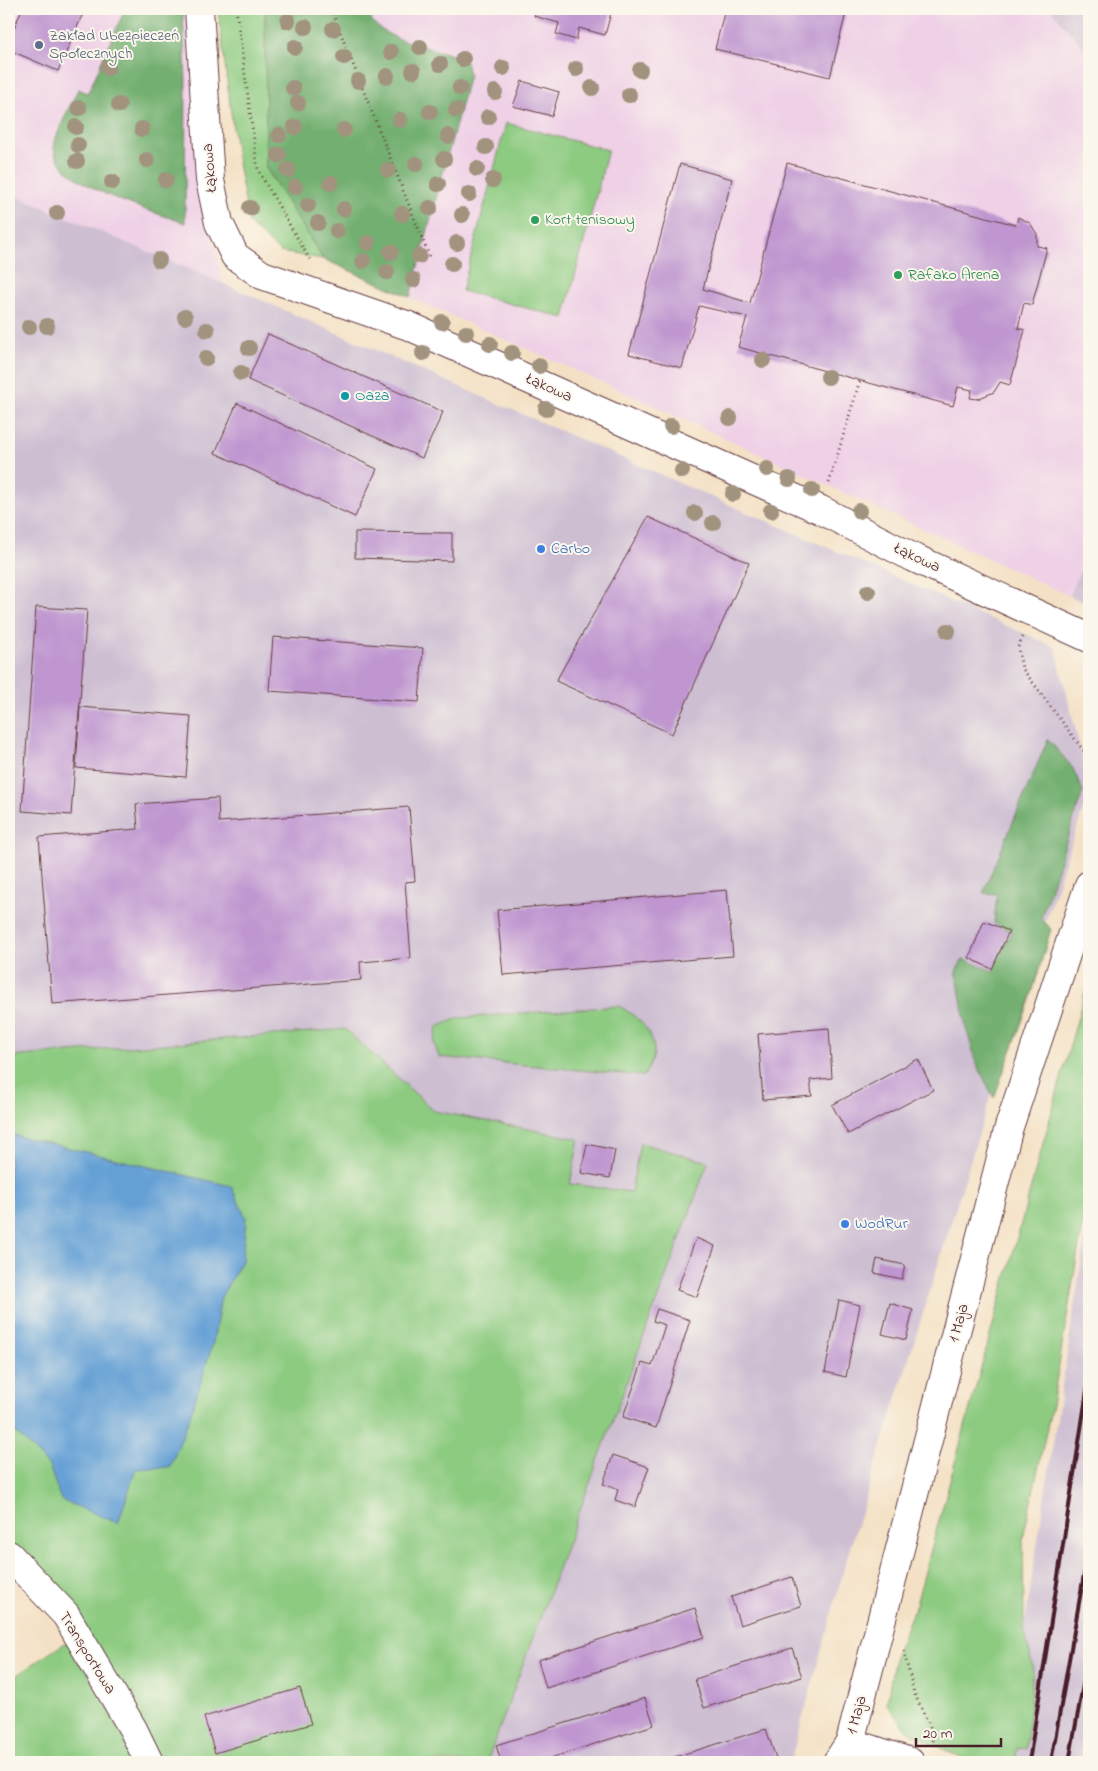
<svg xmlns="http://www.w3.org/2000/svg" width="1098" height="1771" font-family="'Indie Flower',sans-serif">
<rect width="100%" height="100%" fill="#fbf7ec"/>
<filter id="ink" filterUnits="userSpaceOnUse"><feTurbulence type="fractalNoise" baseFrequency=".02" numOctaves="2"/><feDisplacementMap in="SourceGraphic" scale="10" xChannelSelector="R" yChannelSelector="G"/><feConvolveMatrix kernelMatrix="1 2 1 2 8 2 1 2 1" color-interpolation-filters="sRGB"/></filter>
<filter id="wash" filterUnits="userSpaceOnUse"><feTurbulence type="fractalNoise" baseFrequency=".0096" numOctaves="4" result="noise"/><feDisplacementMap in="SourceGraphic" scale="20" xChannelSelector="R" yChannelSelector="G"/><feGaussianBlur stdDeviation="1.12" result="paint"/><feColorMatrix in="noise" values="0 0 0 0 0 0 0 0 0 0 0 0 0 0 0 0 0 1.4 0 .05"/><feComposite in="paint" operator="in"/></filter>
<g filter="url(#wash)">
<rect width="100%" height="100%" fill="#f4e1c5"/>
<g fill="#efd0e6">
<path d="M9,9h180l8,61 -2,117 21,63 6,33 -213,-90z"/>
<path d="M265,9h785l39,45v495l-19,47 -464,-212 -283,-125z"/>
</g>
<g fill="#cdbed2">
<path d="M1050,9h39v45z"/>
<path d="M9,193l213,90 833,364 34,136v9l-48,142 -192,617 -58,209 -7,2h-297l180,-492 -27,-126 -9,48 -61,-8 8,-45 -144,-28 -89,-82 -336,29z"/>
<path d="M1089,549v56l-19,-9z"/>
<path d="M1089,1213v549h-74l2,-14 9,2 7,-82 -9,-39z"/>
</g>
<g fill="#8dcb81" stroke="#6c7556">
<path d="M218,9h47l1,158 57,92 -43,-7 -31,-29 -13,-71z"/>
<path d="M506,123l102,27 -44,168 -102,-27z"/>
<path d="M1089,977v209l-36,214 -30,138 1,91 9,39 -7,81 -9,-1 -2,14h-47l-61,-32 -20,-26 8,-49 21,-51z"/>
<path d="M619,1006c17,9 40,29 34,52 -2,6 -6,12 -9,18l-205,-19 -5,-14 3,-16 21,-9z"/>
<path d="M345,1029l89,82 145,28 -9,45 61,8 9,-49 68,19 -221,600h-478v-82l68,-45 -68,-79v-499z"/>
</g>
<g fill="#72af6f" stroke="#5e674d">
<path d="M125,9h58l3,72 -1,142c-30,-11 -132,-38 -131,-77 1,-11 19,-46 24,-57l10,4z"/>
<path d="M265,9h101c11,36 71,36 100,52l3,14 -59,222 -87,-38 -57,-91z"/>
<path d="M1048,739l24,28 11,24 -42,127 10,11 -21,71 -36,98 -17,-33 -11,-37 -10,-57 7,-12 30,12 18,-39 -17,-9 3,-29 -14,-1z"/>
</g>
<path fill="#65a0d5" stroke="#586080" d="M9,1134l222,52 15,32 -4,43 -21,36 -8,46 -24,76 -19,48 -34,2 -18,54 -57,-23 -12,-34 -40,-41z"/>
<g id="blocks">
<g fill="#bf96d0">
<path d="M22,9h63l-27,62 -49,-21v-10z"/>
<path d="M536,9h76l-7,26 -26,-7 -3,12 -20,-6 3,-11 -25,-7z"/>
<path d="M725,9h122l-17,68 -115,-28z"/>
<path d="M522,81l37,11 -7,24 -39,-10z"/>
<path d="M787,163l229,62 2,-8 12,6 7,11v12l10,2 -15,57 -8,-2 -6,25 7,2 -15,55 -10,-3 -6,10 -17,7 -7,-1 2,-8 -14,-3 -5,19 -215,-59 9,-30 -48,-11 -17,62 -53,-14 51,-190 52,15 -29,110 47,14z"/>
<path d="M268,334l175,78 -21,46 -174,-78z"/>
<path d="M237,403l140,66 -22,48 -140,-64z"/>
<path d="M648,517l101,46 -77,171 -116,-53z"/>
<path d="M355,532l97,1v28l-97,-3z"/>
<path d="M36,607l51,3 -16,205 -49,-4z"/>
<path d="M273,637l150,11 -4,54 -150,-11z"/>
<path d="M80,707l111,9 -5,61 -110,-9z"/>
<path d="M218,798l1,24 190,-15 6,74 -10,1 6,76 -51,4 1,18 -309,24 -13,-167 99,-8 -2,-25z"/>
<path d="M727,890l6,66 -230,19 -6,-65z"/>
<path d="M984,921l25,10 -17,38 -23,-11z"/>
<path d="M829,1028l3,50 -22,2 2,16 -49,4 -5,-66z"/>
<path d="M918,1059l15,31 -85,44 -16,-29z"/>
<path d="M587,1144l28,6 -5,28 -29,-5z"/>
<path d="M696,1238l19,8 -18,51 -20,-7z"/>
<path d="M877,1259l28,6 -3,14 -28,-6z"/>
<path d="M839,1300l21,5 -14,72 -21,-5z"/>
<path d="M890,1303l23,7 -7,30 -24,-6z"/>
<path d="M657,1309l33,11 -34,108 -33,-11 19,-54 10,3 13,-41 -12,-4z"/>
<path d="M613,1455l36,12 -14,40 -20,-7 3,-11 -15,-5z"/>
<path d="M792,1577l9,29 -61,19 -9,-28z"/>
<path d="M695,1608l9,29 -158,51 -8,-28z"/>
<path d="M792,1648l10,29 -98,31 -9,-29z"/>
<path d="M300,1688l11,36 -96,29 -11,-36z"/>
<path d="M645,1698l9,27 -116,37h-37l-5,-17z"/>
<path d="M766,1729l10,29 -13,4h-94l-1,-3z"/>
</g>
</g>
</g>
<g filter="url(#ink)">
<use href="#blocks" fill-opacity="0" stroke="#643c42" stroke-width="1"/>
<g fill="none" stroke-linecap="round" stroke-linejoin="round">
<defs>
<g id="minor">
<path d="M199,9l11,171 9,43 16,33 27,19 147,51 412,184 89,46 179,82"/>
<path d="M9,1555l57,60 67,114 16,33"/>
<path d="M850,1742l60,20"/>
</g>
<path id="tertiary" d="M837,1762l13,-20 159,-615 80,-242"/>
</defs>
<use href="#minor" stroke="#643c42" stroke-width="30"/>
<use href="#tertiary" stroke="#643c42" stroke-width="30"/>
<g stroke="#643c42" stroke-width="3" stroke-dasharray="1 4" stroke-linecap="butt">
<path d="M236,9l22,161 52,90"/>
<path d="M331,9l99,249"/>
<path d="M829,483l31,-103"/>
<path d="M1023,637l-5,10 4,21 67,90"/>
<path d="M904,1651l10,42 20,42 -3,9"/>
</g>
<use href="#minor" stroke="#fff" stroke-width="28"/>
<use href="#tertiary" stroke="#fff" stroke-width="28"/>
<g stroke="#4a1f2b" stroke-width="4">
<path d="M1080,9l9,10"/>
<path d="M1029,1762l60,-384"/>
<path d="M1051,1762l38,-216"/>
<path d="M1069,1762l20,-110"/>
</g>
</g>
<g fill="#a2937f">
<circle cx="288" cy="21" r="8"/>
<circle cx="305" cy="27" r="8"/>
<circle cx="333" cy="29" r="8"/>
<circle cx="295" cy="47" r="8"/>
<circle cx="420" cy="47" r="8"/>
<circle cx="391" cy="52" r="8"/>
<circle cx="344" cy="57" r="8"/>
<circle cx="463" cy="59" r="8"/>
<circle cx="440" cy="64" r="8"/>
<circle cx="108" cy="68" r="8"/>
<circle cx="503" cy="68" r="8"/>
<circle cx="576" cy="69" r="8"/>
<circle cx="640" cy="70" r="8"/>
<circle cx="413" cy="71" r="8"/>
<circle cx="387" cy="76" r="8"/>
<circle cx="358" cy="81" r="8"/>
<circle cx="293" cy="88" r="8"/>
<circle cx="460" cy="88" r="8"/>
<circle cx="592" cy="88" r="8"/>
<circle cx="495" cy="92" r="8"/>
<circle cx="629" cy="95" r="8"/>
<circle cx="298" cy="103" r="8"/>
<circle cx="119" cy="105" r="8"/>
<circle cx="79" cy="108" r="8"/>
<circle cx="456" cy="110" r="8"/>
<circle cx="430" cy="112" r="8"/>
<circle cx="488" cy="117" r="8"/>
<circle cx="400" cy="120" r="8"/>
<circle cx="76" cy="127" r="8"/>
<circle cx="295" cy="127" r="8"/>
<circle cx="142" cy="129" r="8"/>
<circle cx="344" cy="130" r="8"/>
<circle cx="279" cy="135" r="8"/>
<circle cx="448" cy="136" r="8"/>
<circle cx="78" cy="145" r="8"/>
<circle cx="486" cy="147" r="8"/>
<circle cx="279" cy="155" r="8"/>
<circle cx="444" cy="159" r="8"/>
<circle cx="147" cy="160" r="8"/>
<circle cx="77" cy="161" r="8"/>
<circle cx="416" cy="164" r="8"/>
<circle cx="477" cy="169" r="8"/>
<circle cx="288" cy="170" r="8"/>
<circle cx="388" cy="170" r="8"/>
<circle cx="166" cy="180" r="8"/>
<circle cx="493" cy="180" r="8"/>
<circle cx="112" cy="182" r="8"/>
<circle cx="331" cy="183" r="8"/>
<circle cx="438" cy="184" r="8"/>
<circle cx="295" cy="187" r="8"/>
<circle cx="469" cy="194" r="8"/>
<circle cx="308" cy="205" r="8"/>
<circle cx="250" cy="208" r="8"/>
<circle cx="430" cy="208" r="8"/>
<circle cx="344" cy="209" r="8"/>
<circle cx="57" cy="213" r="8"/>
<circle cx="402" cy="214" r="8"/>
<circle cx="462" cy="215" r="8"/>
<circle cx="318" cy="223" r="8"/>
<circle cx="337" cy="231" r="8"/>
<circle cx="368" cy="243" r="8"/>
<circle cx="457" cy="243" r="8"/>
<circle cx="391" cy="252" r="8"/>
<circle cx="419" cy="256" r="8"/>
<circle cx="159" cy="260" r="8"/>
<circle cx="363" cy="261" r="8"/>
<circle cx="452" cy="264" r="8"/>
<circle cx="387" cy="272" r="8"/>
<circle cx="413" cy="280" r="8"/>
<circle cx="185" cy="317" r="8"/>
<circle cx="442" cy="322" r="8"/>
<circle cx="47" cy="326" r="8"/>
<circle cx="29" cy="327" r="8"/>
<circle cx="207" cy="330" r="8"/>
<circle cx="466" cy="333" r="8"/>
<circle cx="490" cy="344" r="8"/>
<circle cx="249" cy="348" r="8"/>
<circle cx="423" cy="353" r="8"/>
<circle cx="512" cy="353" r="8"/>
<circle cx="206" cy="358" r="8"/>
<circle cx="763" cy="360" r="8"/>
<circle cx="539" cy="366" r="8"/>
<circle cx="241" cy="373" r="8"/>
<circle cx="828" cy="377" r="8"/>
<circle cx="546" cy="409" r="8"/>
<circle cx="730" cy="418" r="8"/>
<circle cx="671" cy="426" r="8"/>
<circle cx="767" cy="469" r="8"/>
<circle cx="682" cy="471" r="8"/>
<circle cx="789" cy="479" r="8"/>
<circle cx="812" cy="490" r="8"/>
<circle cx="733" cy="494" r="8"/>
<circle cx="771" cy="511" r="8"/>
<circle cx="859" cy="511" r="8"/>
<circle cx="695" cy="513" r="8"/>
<circle cx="713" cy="523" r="8"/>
<circle cx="868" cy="592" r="8"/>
<circle cx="948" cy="631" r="8"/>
</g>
</g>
<circle fill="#5c6f8a" stroke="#fbf7ec" stroke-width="2" cx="39" cy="45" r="5"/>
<g fill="#2e9e5b" stroke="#fbf7ec" stroke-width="2">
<circle cx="535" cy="220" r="5"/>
<circle cx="898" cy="275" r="5"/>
</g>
<circle fill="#0f9aa8" stroke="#fbf7ec" stroke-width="2" cx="345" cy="396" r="5"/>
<g fill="#3f7fe0" stroke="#fbf7ec" stroke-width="2">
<circle cx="541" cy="549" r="5"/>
<circle cx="845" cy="1224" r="5"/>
</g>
<g text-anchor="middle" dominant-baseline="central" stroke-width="4" stroke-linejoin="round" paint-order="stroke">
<g font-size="16" fill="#4e5e75" stroke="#fbf7ec" text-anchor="start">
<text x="49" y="36">Zakład Ubezpieczeń<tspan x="49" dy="18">Społecznych</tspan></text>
</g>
<g font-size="16" fill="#4a1f2b" stroke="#fbf7ec">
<text transform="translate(210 168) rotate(-95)">Łąkowa</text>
<text transform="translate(549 388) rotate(24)">Łąkowa</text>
<text transform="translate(917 558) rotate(25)">Łąkowa</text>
<text transform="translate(959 1323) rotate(-75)">1 Maja</text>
<text transform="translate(87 1653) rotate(58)">Transportowa</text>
<text transform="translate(857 1715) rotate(-75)">1 Maja</text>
</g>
<g font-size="16" fill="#27864d" stroke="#fbf7ec" text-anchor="start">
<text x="545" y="220">Kort tenisowy</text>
<text x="908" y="275">Rafako Arena</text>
</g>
<g font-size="16" fill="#0d838f" stroke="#fbf7ec" text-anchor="start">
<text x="355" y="396">Oaza</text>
</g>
<g font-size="16" fill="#366cbe" stroke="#fbf7ec" text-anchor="start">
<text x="551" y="549">Carbo</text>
<text x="855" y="1224">WodRur</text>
</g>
</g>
<rect width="1098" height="1771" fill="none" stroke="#fbf7ec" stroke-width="30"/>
<path d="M916 1738v8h85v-8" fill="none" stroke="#4a1f2b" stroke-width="2.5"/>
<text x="923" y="1738" font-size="15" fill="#4a1f2b" stroke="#fbf7ec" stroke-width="4" paint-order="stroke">20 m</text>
</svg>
